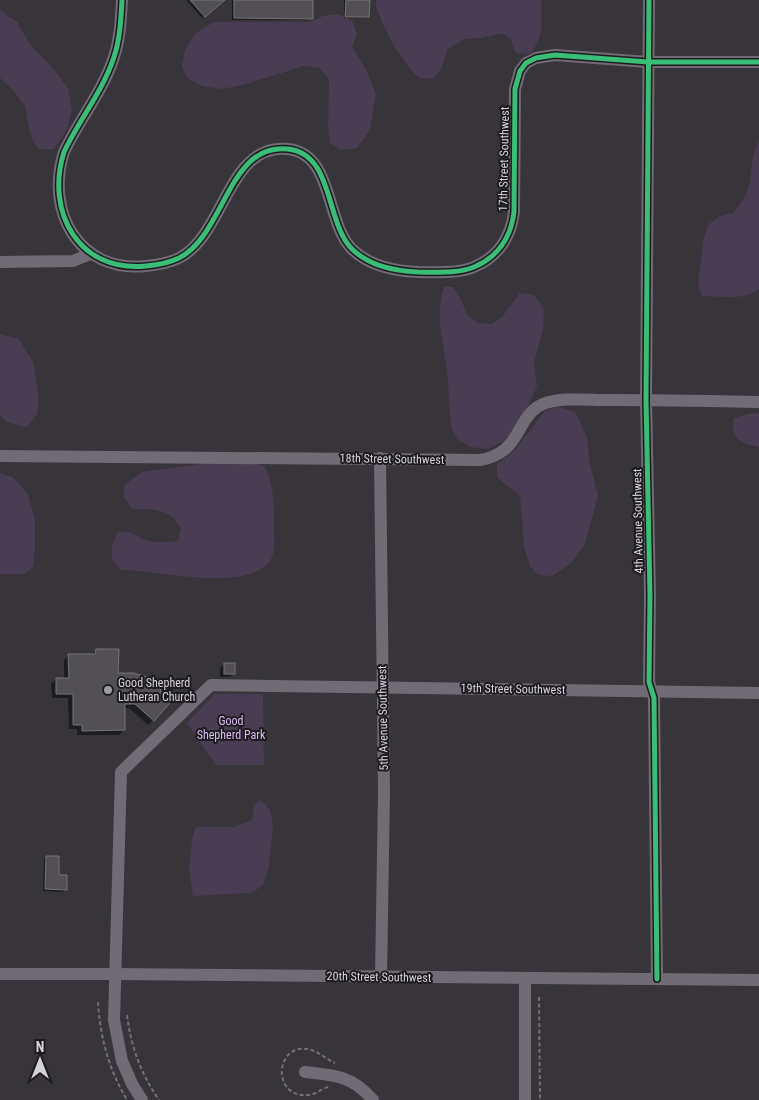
<svg xmlns="http://www.w3.org/2000/svg" width="759" height="1100" font-family="'Roboto Condensed',sans-serif">
<rect width="100%" height="100%" fill="#373539"/>
<g fill="#483d52">
<path d="M376,0h165c1,20 3,38 -11,54l-14,-1 -5,-13 -9,-7 -20,5 -18,1 -17,11 -5,18 -9,11 -14,-1c-21,-20 -32,-44 -43,-71z"/>
<path d="M0,10l17,12 14,24 21,21 16,21 4,23 -6,20 -12,18h-16l-8,-15 -5,-28 -12,-16 -13,-12z"/>
<path d="M338,14l15,8 4,13 -5,12 14,22 10,25 -6,36 -13,18 -16,2 -11,-7 -2,-16 1,-48 -9,-11 -16,-2 -61,19 -21,4 -20,-3 -15,-8 -5,-12 3,-16 11,-17 18,-11h96l13,-6z"/>
<path d="M759,142v147c-13,12 -40,7 -57,7l-4,-12 5,-42 5,-17 12,-9 14,-3c4,-8 12,-16 14,-24 5,-15 2,-35 11,-47z"/>
<path d="M444,287h9l8,12 6,16 11,8 14,1 10,-7 18,-24 14,2 10,14 -1,21 -9,33 3,24 -17,35 -17,19 -15,8 -18,-2 -13,-8 -5,-9c-3,-19 -3,-39 -5,-58 -3,-30 -13,-56 -3,-85z"/>
<path d="M0,334l19,5 14,23 5,32v19l-11,14 -20,-5 -7,-7z"/>
<path d="M558,407l17,5 12,25 3,27 8,32 -13,48 -14,19 -19,13 -14,-1 -8,-9 -6,-19 -4,-51 -23,-19v-13l16,-12 32,-41z"/>
<path d="M759,413v34c-5,-1 -13,-2 -17,-5 -8,-5 -11,-16 -8,-24l14,-4z"/>
<path d="M214,462h37l14,4c9,20 9,40 9,61 0,10 2,24 -4,34 -23,32 -114,9 -149,9l-9,-10v-15l6,-13c18,-1 17,5 31,9 10,2 19,1 29,0l3,-12c-11,-21 -27,-20 -48,-20l-9,-11v-13l18,-13z"/>
<path d="M0,473l12,4 16,17 7,26v29l-2,18 -9,7h-24z"/>
<path d="M215,694h48l1,71h-48l-29,-42z"/>
<path d="M261,800l9,10 3,15 -4,42 -6,18 -12,8 -58,3 -4,-28 3,-29 4,-12h38l18,-7 2,-15z"/>
</g>
<g fill="#0007">
<path d="M186,0h37l-21,18z"/>
<path d="M232,0h80v18l-2,2h-78z"/>
<path d="M344,0h24v16l-2,2h-22z"/>
<path d="M96,650l21,24 43,20 9,9 -21,22 -19,-17 -5,1v21l-5,5h-42v-6h-8l-1,-31h-16l-1,-14 5,-5h8v-19l5,-5h22z"/>
<path d="M224,664l10,9 -4,4h-10v-9z"/>
<path d="M46,857l19,32 -2,3 -20,-1 1,-32z"/>
</g>
<g fill="#525054" stroke="#777578">
<path d="M190,0h35l-20,17z"/>
<path d="M234,0h79v19l-79,-1z"/>
<path d="M346,0h24l-1,17h-24z"/>
<path d="M96,649h23l-1,24h16l25,8 2,12 9,10 -16,18 -19,-17h-10v26l-43,1v-6h-9v-31h-17v-16h13l-1,-24h27z"/>
<rect x="224" y="663" width="11" height="11"/>
<path d="M46,856h13v19h8v15l-22,-1z"/>
</g>
<g fill="none" stroke-linecap="round" stroke-linejoin="round">
<g stroke="#737077" stroke-width="2" stroke-dasharray="4 2.5" stroke-linecap="butt">
<path d="M539,997l1,103"/>
<path d="M98,1002c2,35 11,68 29,98"/>
<path d="M127,1015c4,32 14,59 32,85"/>
<path d="M328,1087c-7,2 -13,8 -21,8 -34,3 -33,-50 0,-46 10,1 19,10 28,14"/>
</g>
<g stroke="#706b74" stroke-width="12">
<path d="M122,0c-1,19 -2,39 -8,57 -11,34 -35,63 -50,95 -19,60 15,121 82,114 11,-1 23,-3 33,-8 46,-23 49,-116 109,-109 46,5 37,73 64,100 17,17 42,22 66,23 18,0 39,2 56,-5 24,-10 37,-30 40,-55l1,-123 5,-18 6,-8 10,-5 6,-1 13,-2 93,7h111"/>
<path d="M649,0l-3,400 4,196 -1,86 5,16 3,281"/>
<path d="M0,262l73,-1 17,-7"/>
<path d="M0,456l480,4c43,-7 35,-44 63,-56 19,-7 44,-4 64,-4 51,0 101,1 152,2"/>
<path d="M380,458l4,334 -3,185"/>
<path d="M0,974h116l643,6"/>
<path d="M525,978v122"/>
<path d="M305,1072c30,3 47,4 68,28"/>
<path d="M142,1100l-10,-16 -10,-23 -8,-41 7,-248 90,-87 548,8"/>
</g>
<defs>
<g id="cycleway">
<path d="M122,0c-1,19 -2,39 -8,57 -11,34 -35,63 -50,95 -19,60 15,121 82,114 11,-1 23,-3 33,-8 46,-23 49,-116 109,-109 46,5 37,73 64,100 17,17 42,22 66,23 18,0 39,2 56,-5 24,-10 37,-30 40,-55l1,-123 5,-18 6,-8 10,-5 6,-1 13,-2 93,7h111"/>
<path d="M649,0l-3,400 4,196 -1,86 5,16 3,281"/>
</g>
</defs>
<use href="#cycleway" stroke="#1d1b1f" stroke-width="8"/>
<use href="#cycleway" stroke="#3abd76" stroke-width="5"/>
</g>
<circle fill="#9e9ca0" stroke="#1d1b1f" stroke-width="2" cx="108" cy="690" r="5"/>
<g text-anchor="middle" dominant-baseline="central" stroke-width="4" stroke-linejoin="round" paint-order="stroke">
<g font-size="12" fill="#d6d3d8" stroke="#1d1b1f">
<text transform="translate(504 159) rotate(-89)">17th Street Southwest</text>
<text transform="translate(392 459) rotate(1)">18th Street Southwest</text>
<text transform="translate(638 521) rotate(-91)">4th Avenue Southwest</text>
<text transform="translate(513 689) rotate(1)">19th Street Southwest</text>
<text transform="translate(383 718) rotate(-91)">5th Avenue Southwest</text>
<text transform="translate(379 977) rotate(1)">20th Street Southwest</text>
</g>
<g font-size="12" fill="#d6d3d8" stroke="#1d1b1f" text-anchor="start">
<text x="118" y="683">Good Shepherd<tspan x="118" dy="14">Lutheran Church</tspan></text>
</g>
<g font-size="12" fill="#dabdf4" stroke="#1d1b1f">
<text x="231" y="721">Good<tspan x="231" dy="14">Shepherd Park</tspan></text>
</g>
</g>
<g transform="translate(40 1060)" stroke="#1d1b1f" stroke-width="4" paint-order="stroke">
<path d="M0-4L9 19L0 12L-9 19Z" fill="#d6d3d8"/>
<text y="-8" font-size="14" font-weight="bold" text-anchor="middle" fill="#d6d3d8">N</text>
</g>
</svg>
